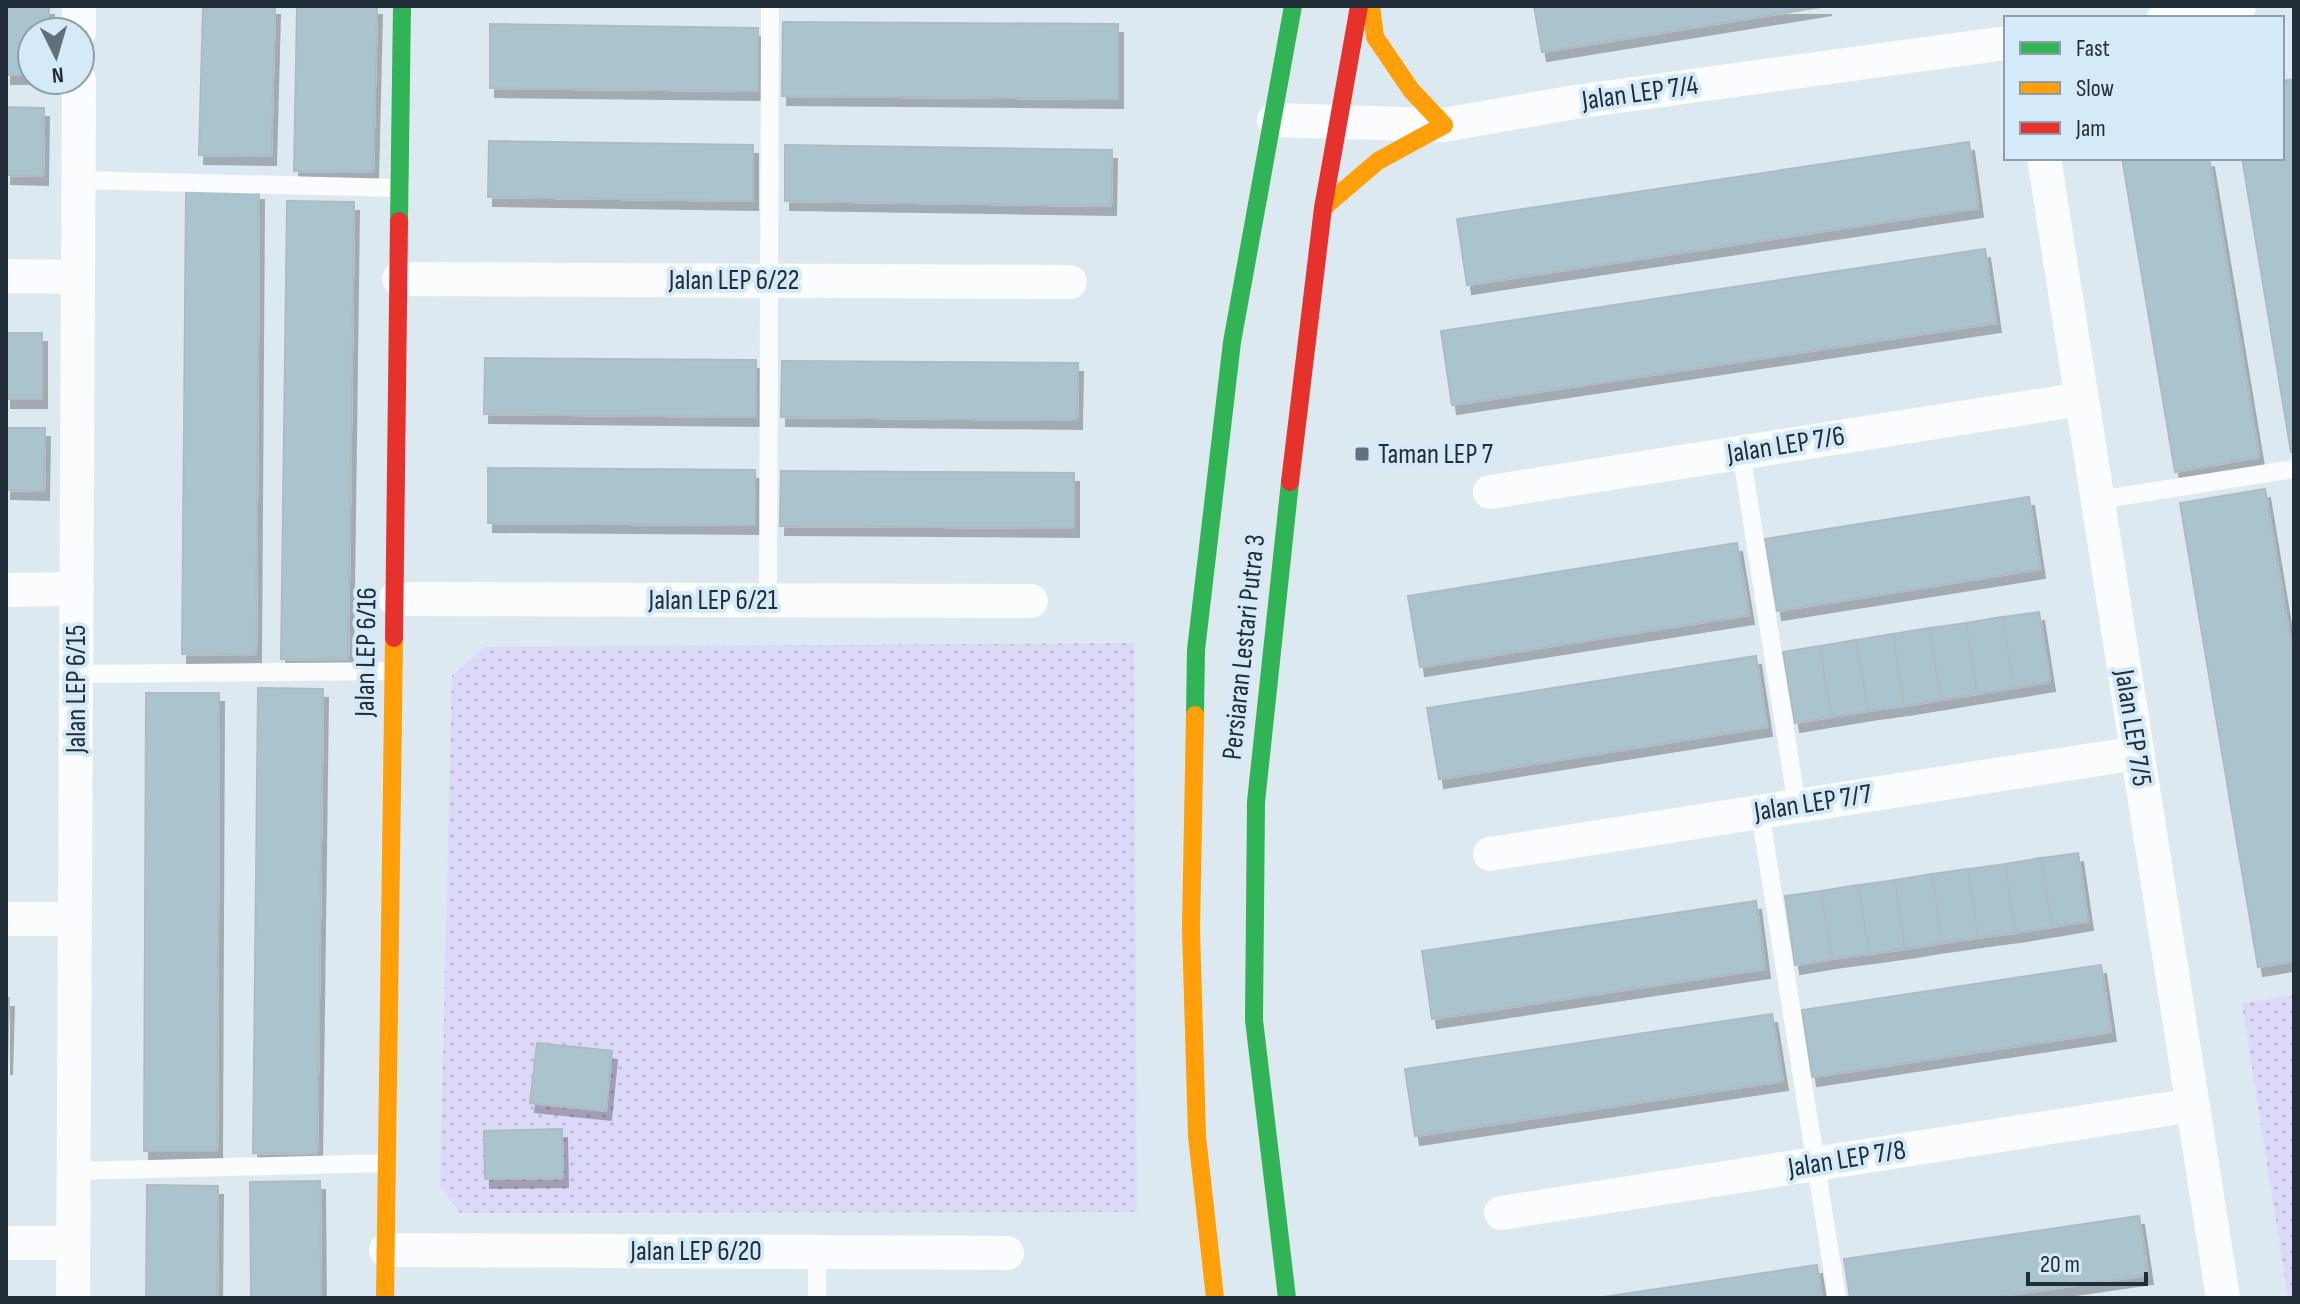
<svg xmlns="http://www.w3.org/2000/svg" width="2300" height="1304" font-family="'Sofia Sans Condensed',sans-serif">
<defs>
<pattern id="park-dots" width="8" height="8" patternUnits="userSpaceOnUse" patternTransform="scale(2)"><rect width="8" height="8" fill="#dcd8f8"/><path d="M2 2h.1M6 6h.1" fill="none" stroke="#bcbad5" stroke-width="1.8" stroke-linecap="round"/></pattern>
<filter id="shadow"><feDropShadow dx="5" dy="9" stdDeviation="0" flood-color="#0004"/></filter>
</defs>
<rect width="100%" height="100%" fill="#dde9f1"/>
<g fill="url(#park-dots)">
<path d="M1134,643l3,569 -677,1 -20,-28 12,-509 33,-29z"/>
<path d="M2294,995v303h-6l-46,-295z"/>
</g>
<g fill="#aac4cd" stroke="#aebbc2" stroke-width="2" filter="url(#shadow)">
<path d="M6,6h43v26h-17v43h-26z"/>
<path d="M203,6h72l-4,150 -72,-1z"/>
<path d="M297,6h80l-4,166 -79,-1z"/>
<path d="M1534,6h293l-285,46z"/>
<path d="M783,22l335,2v75l-336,-3z"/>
<path d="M490,24l268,4v63l-268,-3z"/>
<path d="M2294,79v372l-3,1 -49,-294h40v-77z"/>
<path d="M6,107l38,1 -1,68 -37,-1z"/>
<path d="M489,141l264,4v56l-265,-4z"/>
<path d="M1969,142l9,66 -511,77 -10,-66z"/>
<path d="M785,145l327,5 -1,56 -326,-5z"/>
<path d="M2122,158h87l50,299 -84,15z"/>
<path d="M186,191h73l-3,464 -74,-1z"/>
<path d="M287,201l67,1 -6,458 -67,-1z"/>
<path d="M1985,249l11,74 -544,82 -11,-74z"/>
<rect x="6" y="333" width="36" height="66"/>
<path d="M485,358l271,2v57l-272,-3z"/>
<path d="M782,361l296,2 -1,57 -296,-3z"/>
<path d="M6,428h39l-1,63 -38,-1z"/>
<path d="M488,468l267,2v55l-267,-2z"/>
<path d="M781,471l293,2v55l-294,-2z"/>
<path d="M2265,489l29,174v298l-36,6 -78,-464z"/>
<path d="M2029,497l11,72 -263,42 -12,-72z"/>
<path d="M1737,543l12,72 -329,52 -12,-71z"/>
<path d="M2039,612l11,70 -36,6 -12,-71z"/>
<path d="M2002,617l12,71 -37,6 -11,-71z"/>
<path d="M1966,623l11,71 -36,6 -12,-72z"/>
<path d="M1929,628l12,72 -37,6 -11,-72z"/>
<path d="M1893,634l11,72 -36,5 -12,-71z"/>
<path d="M1856,640l12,71 -37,6 -11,-71z"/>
<path d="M1820,646l11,71 -36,6 -12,-71z"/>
<path d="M1756,656l11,71 -328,52 -12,-71z"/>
<path d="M258,688l65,1 -6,465 -64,-1z"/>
<path d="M146,693h73l-2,458h-73z"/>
<path d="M2078,853l10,68 -36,6 -11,-69z"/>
<path d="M2041,858l11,69 -37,6 -10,-69z"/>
<path d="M2005,864l10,69 -37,5 -10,-69z"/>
<path d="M1968,869l10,69 -36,5 -10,-69z"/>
<path d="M1932,874l10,69 -37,6 -10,-69z"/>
<path d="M1895,880l10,69 -36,5 -11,-69z"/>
<path d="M1858,885l11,69 -37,5 -11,-68z"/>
<path d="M1821,891l11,68 -37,6 -10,-69z"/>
<path d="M1756,901l9,68 -333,50 -10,-68z"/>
<path d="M2101,965l10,67 -299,45 -10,-67z"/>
<path d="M6,998h3l-2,67h-1z"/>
<path d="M1772,1014l11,67 -368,55 -10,-67z"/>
<path d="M537,1043l75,8 -6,60 -76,-8z"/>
<path d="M562,1129l1,49 -78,1 -1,-48z"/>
<path d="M320,1181l1,117h-70l-1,-116z"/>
<path d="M147,1185l71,1 -1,112h-71z"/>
<path d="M2139,1216l9,59 -161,23h-137l-6,-39z"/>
<path d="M1817,1265l5,33h-225z"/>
</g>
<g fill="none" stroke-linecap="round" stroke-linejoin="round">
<g stroke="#fafcfd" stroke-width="18">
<path d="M79,180l321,8"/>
<path d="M1741,452l56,354"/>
<path d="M2098,500l196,-31"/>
<path d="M768,601l2,-595"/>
<path d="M76,674l318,-3"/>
<path d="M1760,812l77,486"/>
<path d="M74,1171l313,-8"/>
<path d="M817,1298v-46"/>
</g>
<g stroke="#fafcfd" stroke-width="34">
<path d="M2164,18l75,-12"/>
<path d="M79,32v-26"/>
<path d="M1274,120l170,5 131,-23 431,-59"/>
<path d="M2044,158l179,1140"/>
<path d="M6,276l72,1"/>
<path d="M399,279l671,3"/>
<path d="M1490,492l592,-93"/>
<path d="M6,590l71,-1"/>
<path d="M395,599l636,2"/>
<path d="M1490,854l647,-101"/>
<path d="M6,919h69"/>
<path d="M1501,1213l692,-108"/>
<path d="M6,1243h67"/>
<path d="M386,1250l621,3"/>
<path d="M73,1298l6,-1218"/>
</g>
<g stroke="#30b455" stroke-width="18">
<path d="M399,221l3,-215"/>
<path d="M1195,715l1,-65 36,-308 61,-336"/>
<path d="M1287,1298l-33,-278 2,-218 34,-320"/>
</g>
<g stroke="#ff9f0a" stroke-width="18">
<path d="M1323,208l55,-47 66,-36 -33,-35 -36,-53 -4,-31"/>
<path d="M1195,715l-4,214 6,207 18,162"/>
<path d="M385,1298l9,-660"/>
</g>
<g stroke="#e5322d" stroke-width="18">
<path d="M1290,482l33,-274 36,-202"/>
<path d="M394,638l5,-417"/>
</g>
</g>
<rect fill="#636f79" stroke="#d5eaf9" stroke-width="3" x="1354" y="446" width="16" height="16" rx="4"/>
<g text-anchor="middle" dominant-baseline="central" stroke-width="8" stroke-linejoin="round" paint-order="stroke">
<g font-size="28" fill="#212e38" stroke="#d5eaf9">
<text transform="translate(1640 93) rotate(-8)">Jalan LEP 7/4</text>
<text x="734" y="280">Jalan LEP 6/22</text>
<text transform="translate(1786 445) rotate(-9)">Jalan LEP 7/6</text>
<text x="713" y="600">Jalan LEP 6/21</text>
<text transform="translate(1244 647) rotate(-84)">Persiaran Lestari Putra 3</text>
<text transform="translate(366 652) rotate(-89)">Jalan LEP 6/16</text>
<text transform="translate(76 689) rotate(-90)">Jalan LEP 6/15</text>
<text transform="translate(2133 728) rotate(81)">Jalan LEP 7/5</text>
<text transform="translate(1813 803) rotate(-9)">Jalan LEP 7/7</text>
<text transform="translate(1847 1159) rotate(-9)">Jalan LEP 7/8</text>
<text x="696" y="1251">Jalan LEP 6/20</text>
</g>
<g font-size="28" fill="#212e38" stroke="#d5eaf9" text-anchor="start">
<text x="1378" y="454">Taman LEP 7</text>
</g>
</g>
<rect width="2300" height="1304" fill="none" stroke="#212e38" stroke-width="16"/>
<rect x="2004" y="16" width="280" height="144" fill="#d5eaf9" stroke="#8d9fac" stroke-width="2"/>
<rect x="2020" y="42" width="40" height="12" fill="#30b455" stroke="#8d9fac" stroke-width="2"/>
<text x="2076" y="56" font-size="24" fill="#212e38">Fast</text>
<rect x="2020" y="82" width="40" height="12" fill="#ff9f0a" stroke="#8d9fac" stroke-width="2"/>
<text x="2076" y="96" font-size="24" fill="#212e38">Slow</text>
<rect x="2020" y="122" width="40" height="12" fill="#e5322d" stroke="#8d9fac" stroke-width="2"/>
<text x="2076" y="136" font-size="24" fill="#212e38">Jam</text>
<g transform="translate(56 56) rotate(175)"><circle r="38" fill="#d5eaf9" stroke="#8d9fac" stroke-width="2"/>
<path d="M0-6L14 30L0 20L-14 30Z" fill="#636f79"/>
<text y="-12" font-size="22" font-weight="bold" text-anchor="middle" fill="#212e38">N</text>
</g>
<path d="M2028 1272v12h118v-12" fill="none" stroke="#212e38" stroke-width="4"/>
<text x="2040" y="1272" font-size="24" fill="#212e38" stroke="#d5eaf9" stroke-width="6" paint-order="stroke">20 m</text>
</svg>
